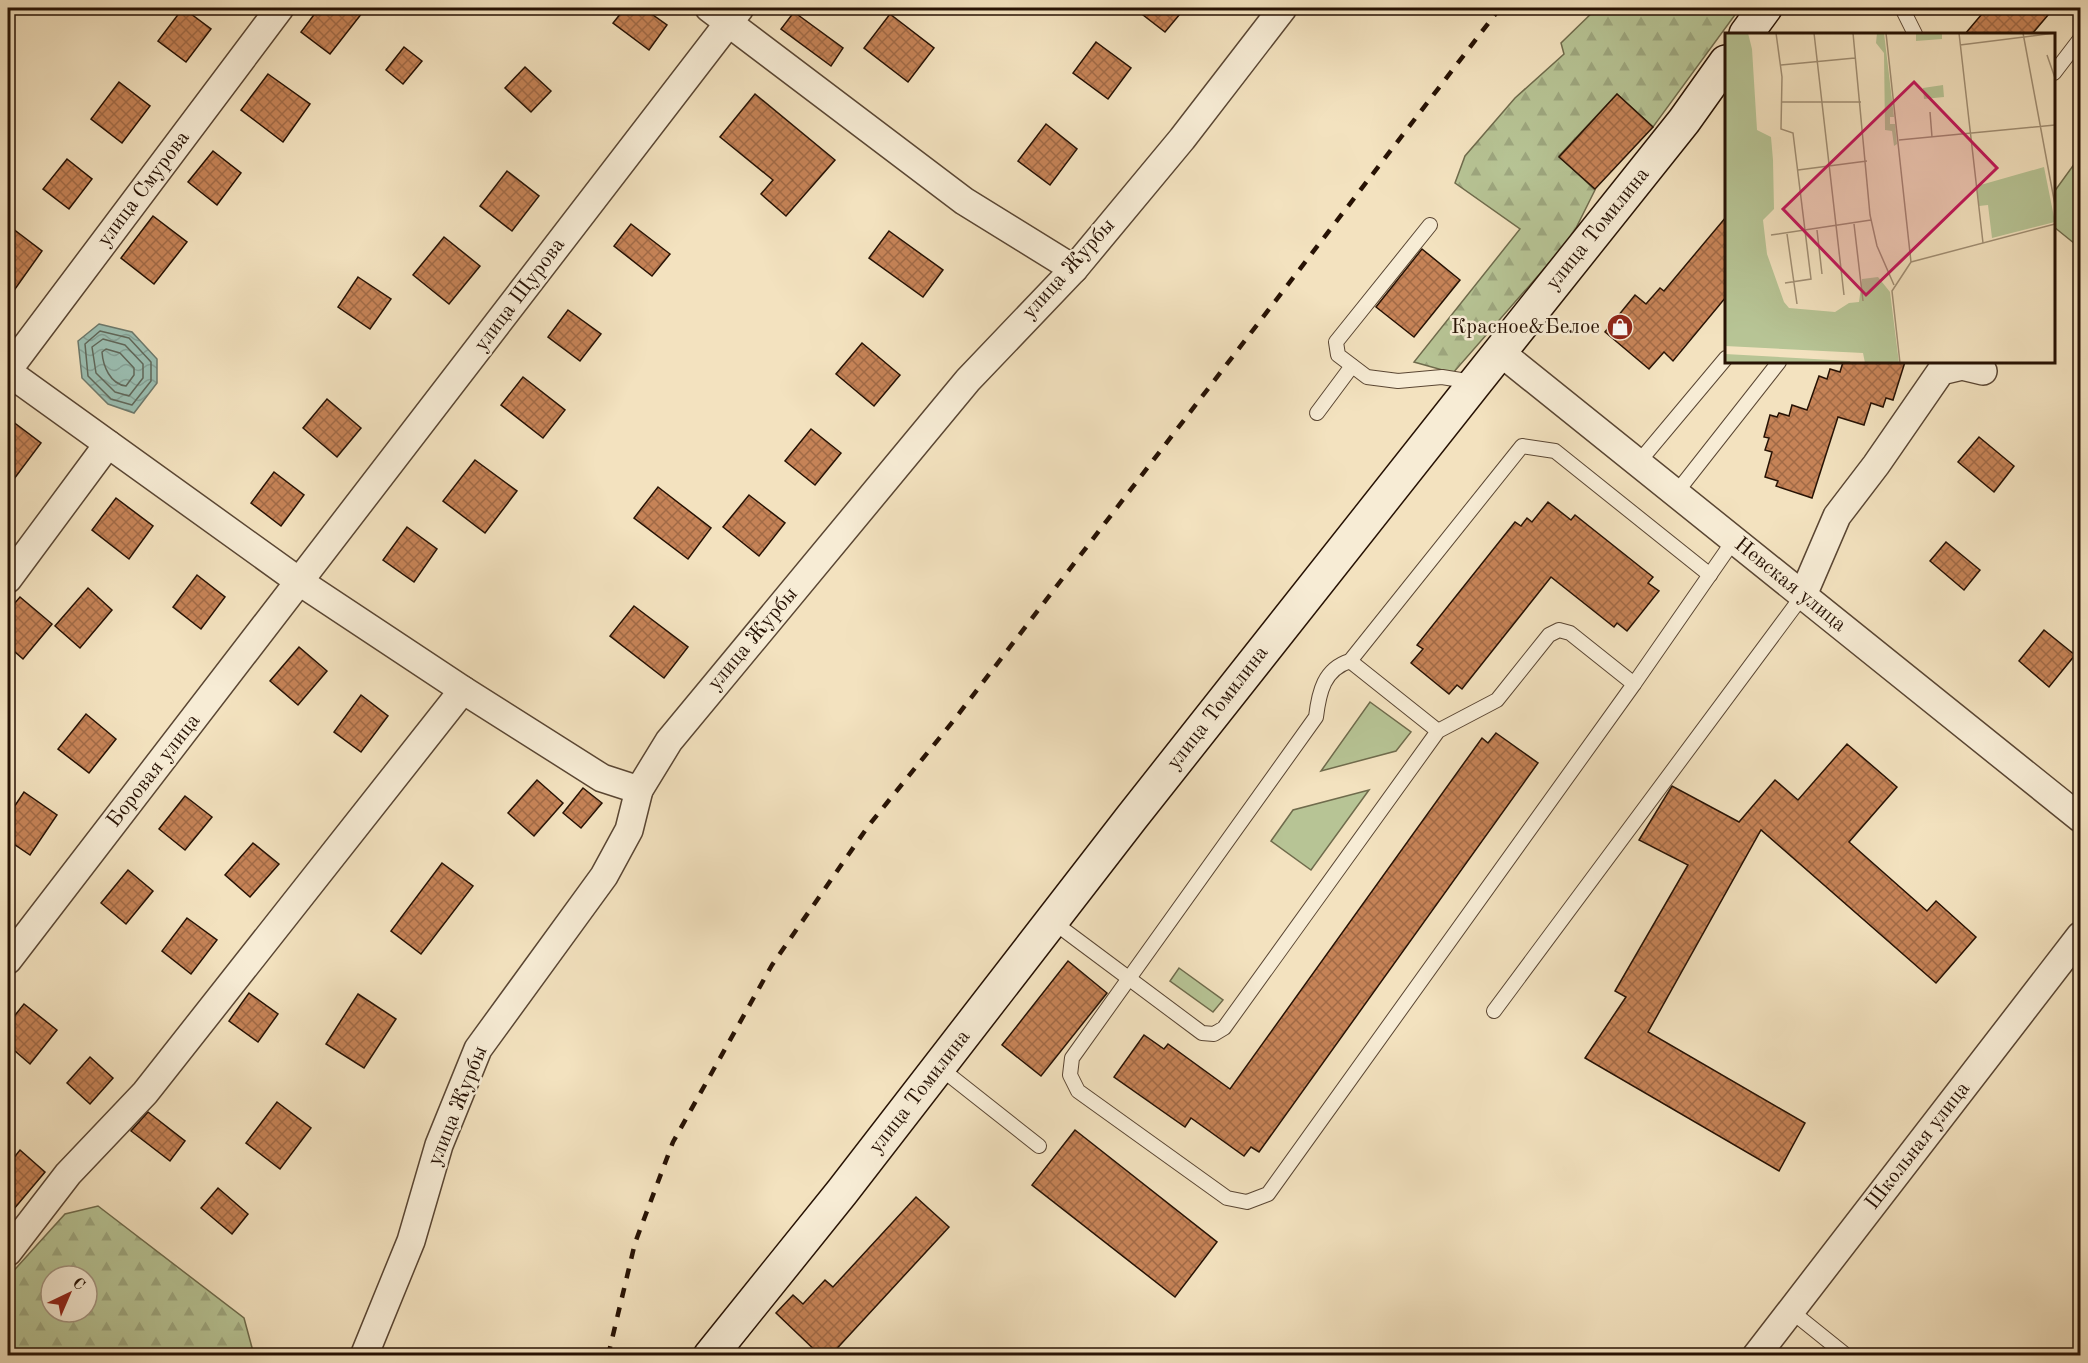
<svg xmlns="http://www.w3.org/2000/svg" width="2088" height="1363" font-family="'Old Standard TT',serif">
<defs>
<pattern id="forest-firs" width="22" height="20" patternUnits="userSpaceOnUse" patternTransform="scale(1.5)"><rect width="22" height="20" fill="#b7c495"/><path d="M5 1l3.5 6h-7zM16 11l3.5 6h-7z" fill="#9da77f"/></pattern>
<pattern id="water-waves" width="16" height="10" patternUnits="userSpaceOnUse" patternTransform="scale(1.5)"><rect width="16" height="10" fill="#9bbeb1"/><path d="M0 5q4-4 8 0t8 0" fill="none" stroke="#86a297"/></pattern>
<pattern id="building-cross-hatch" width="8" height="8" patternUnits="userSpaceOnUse" patternTransform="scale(1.5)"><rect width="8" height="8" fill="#c68357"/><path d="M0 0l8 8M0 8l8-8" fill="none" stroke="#a16a46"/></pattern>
</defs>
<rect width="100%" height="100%" fill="#f3e2bf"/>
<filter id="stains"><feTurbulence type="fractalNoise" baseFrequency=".00333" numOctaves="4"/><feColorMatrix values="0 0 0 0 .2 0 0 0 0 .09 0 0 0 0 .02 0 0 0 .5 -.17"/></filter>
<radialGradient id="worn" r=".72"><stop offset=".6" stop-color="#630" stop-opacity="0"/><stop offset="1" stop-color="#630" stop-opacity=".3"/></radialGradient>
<g fill="#b7c495" stroke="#6f6b4c" stroke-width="1.5">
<path d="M2080,156v92l-26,-21v-35z"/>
<path d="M1370,702l41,30 -15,19 -75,20z"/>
<path d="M1369,790l-58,80 -40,-29 22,-31z"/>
<path d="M1179,968l44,32 -10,12 -43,-31z"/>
</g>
<g fill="url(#forest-firs)" stroke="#6f6b4c" stroke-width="1.5" fill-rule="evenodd">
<path d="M1597,8h143l-87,119 -36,-33 -58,62 36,34 -24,48 -118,135 -39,-11 106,-133 -65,-46 10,-27 50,-58 49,-44 -3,-11z"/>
<path d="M98,1206l146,112 10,37h-246v-78l57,-63zM51,1276h36v36h-36z"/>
</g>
<path fill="url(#water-waves)" stroke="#6d796c" stroke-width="1.5" d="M99,324l33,8 25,27v24l-23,30 -26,-9 -26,-26 -4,-37z"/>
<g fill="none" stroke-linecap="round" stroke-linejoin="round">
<g stroke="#61685a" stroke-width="1.5">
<path d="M100,331l29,7 22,24v19l-19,24 -21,-6 -23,-23 -3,-32z"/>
<path d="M103,339l22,6 18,19v14l-14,18 -14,-4 -19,-19 -4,-26z"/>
<path d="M106,349l14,4 14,15v7l-8,11c-16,-2 -23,-20 -24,-34z"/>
</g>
</g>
<g fill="url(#building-cross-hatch)" stroke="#271204" stroke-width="1.5">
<path d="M183,8l28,21 -25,33 -28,-21z"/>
<path d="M319,8h47l-36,46 -29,-22z"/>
<path d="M625,8h18l24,17 -18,25 -36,-27z"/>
<path d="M1134,8h51l-20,24z"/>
<path d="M1987,8h67l-22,26h-67z"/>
<path d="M794,12l49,36 -12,18 -50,-37z"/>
<path d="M890,14l44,34 -26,34 -44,-34z"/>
<path d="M1096,42l35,26 -23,31 -35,-26z"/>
<path d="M404,47l18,14 -19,23 -17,-14z"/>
<path d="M525,67l26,24 -20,21 -26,-24z"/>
<path d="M268,74l42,30 -27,38 -42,-32z"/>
<path d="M119,82l31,24 -28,37 -31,-24z"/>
<path d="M755,94l80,66 -49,56 -25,-22 12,-14 -53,-43z"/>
<path d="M1617,94l36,33 -58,62 -36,-32z"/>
<path d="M1046,124l31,25 -27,36 -32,-24z"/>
<path d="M213,151l28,22 -24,32 -29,-23z"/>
<path d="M67,159l25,20 -23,30 -26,-20z"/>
<path d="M507,171l32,25 -27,35 -32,-25z"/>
<path d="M153,216l34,26 -33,42 -33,-26z"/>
<path d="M1726,217v80l-53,64 -9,-9 -15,17 -44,-37 30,-37 11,9 14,-16 4,3z"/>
<path d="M631,224l39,30 -18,22 -38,-30z"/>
<path d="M8,225l34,26 -34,48z"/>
<path d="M889,231l54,39 -20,27 -54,-39z"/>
<path d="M444,237l36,29 -31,38 -36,-29z"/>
<path d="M1422,249l38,31 -46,57 -38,-30z"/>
<path d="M358,277l33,22 -21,30 -32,-22z"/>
<path d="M568,310l33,24 -21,27 -32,-24z"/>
<path d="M862,343l38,32 -26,31 -38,-32z"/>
<path d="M1843,362h62l-12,38 -7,-2 -3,9 -12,-4 -7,22 -26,-8 -26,81 -36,-12 2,-5 -13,-4 7,-25 -7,-2 4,-12 -5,-1 6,-22 7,2 2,-4 10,3 3,-11 15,5 12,-34 8,3 3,-10 10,3z"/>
<path d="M523,377l42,33 -22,28 -42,-33z"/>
<path d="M327,399l34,29 -24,29 -34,-29z"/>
<path d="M8,418l33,25 -33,44z"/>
<path d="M811,429l30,24 -26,32 -30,-24z"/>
<path d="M1979,437l35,29 -20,26 -36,-30z"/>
<path d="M475,460l42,31 -32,42 -42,-32z"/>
<path d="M274,472l30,23 -23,31 -30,-23z"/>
<path d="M658,487l53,41 -23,31 -54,-41z"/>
<path d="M749,495l36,28 -26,33 -36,-29z"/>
<path d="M116,498l37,28 -24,33 -37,-29z"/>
<path d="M1548,502l23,18 4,-5 78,62 -5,6 11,8 -32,40 -10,-8 -3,4 -63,-50 -89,112 -5,-4 -8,9 -38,-31 12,-14 -6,-4 98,-123 6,4 6,-8 5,4z"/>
<path d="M407,527l30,22 -23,33 -31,-22z"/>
<path d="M1946,542l34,28 -16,20 -34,-29z"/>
<path d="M197,575l28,22 -24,32 -28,-22z"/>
<path d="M88,588l24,22 -32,38 -25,-22z"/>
<path d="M20,597l32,27 -29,35 -15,-13v-35z"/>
<path d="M634,606l54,41 -24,31 -54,-42z"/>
<path d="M2044,630l31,25 -26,32 -30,-26z"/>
<path d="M299,647l28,24 -29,34 -28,-24z"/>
<path d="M361,695l27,21 -27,36 -27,-20z"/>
<path d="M86,714l30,25 -27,34 -31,-24z"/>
<path d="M1496,733l42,30 -279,389 -8,-5 -7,9 -53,-38 -6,9 -71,-50 30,-42 20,14 4,-5 62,45 252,-351 6,5z"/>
<path d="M1847,744l50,43 -48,55 78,69 9,-10 40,36 -40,46 -175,-153 -113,202 157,91 -26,48 -194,-113 41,-61 -11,-6 73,-126 -49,-25 33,-54 67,36 36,-42 23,20z"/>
<path d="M537,780l26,23 -29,33 -26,-23z"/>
<path d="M583,788l19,15 -21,25 -18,-15z"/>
<path d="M24,792l33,23 -27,40 -22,-15v-24z"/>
<path d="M185,796l27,21 -27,33 -26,-21z"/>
<path d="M253,843l26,21 -29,33 -25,-22z"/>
<path d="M442,863l31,23 -52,68 -30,-23z"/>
<path d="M128,870l25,21 -27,33 -25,-21z"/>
<path d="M187,918l30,22 -26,34 -29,-23z"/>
<path d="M1068,961l39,32 -66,83 -39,-31z"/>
<path d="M249,993l29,21 -20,28 -29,-21z"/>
<path d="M358,994l38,25 -32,49 -38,-24z"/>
<path d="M24,1004l33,26 -27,34 -22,-19v-21z"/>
<path d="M90,1057l23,21 -23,26 -23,-21z"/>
<path d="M277,1102l34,26 -31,41 -34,-26z"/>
<path d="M148,1112l37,29 -15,20 -39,-30z"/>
<path d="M1075,1130l142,112 -42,55 -143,-112z"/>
<path d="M20,1150l25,22 -37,44v-51z"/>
<path d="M218,1188l30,26 -16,20 -31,-26z"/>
<path d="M916,1197l33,30 -119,129h-9l-45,-43 17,-18 10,9 22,-24 8,7z"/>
</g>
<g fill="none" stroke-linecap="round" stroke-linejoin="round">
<defs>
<g id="lane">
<path d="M1902,8l13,26"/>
<path d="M2054,73l26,-34"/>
<path d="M1430,225l-94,117 2,13 29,22 31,4 44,-4 31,5"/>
<path d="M1317,413l35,-47"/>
<path d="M1638,463l88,-105"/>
<path d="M1676,493l103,-131"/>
<path d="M1350,661l88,70"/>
<path d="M1634,684l-366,510 -21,8 -20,-4 -149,-107 -8,-16 2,-17 244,-341c3,-25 8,-48 34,-56l172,-215 33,5 155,124"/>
<path d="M1052,921l150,112 12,1 10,-6 214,-297 59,-31 52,-65 10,-5 11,3 64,51 100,-144"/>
<path d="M1494,1011l309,-416"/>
<path d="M939,1067l100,79"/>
<path d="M1791,1311l56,45"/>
</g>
<g id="street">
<path d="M709,8l255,193 110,68"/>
<path d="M1500,352l580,466"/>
<path d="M8,370l272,-362"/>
<path d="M8,372l292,210 163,108 139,88 37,12"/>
<path d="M8,579l100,-135"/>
<path d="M1803,595l34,-79 39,-51 65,-94 21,-5 21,5"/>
<path d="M8,960l732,-952"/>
<path d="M8,1252l60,-78 77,-81 318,-403"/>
<path d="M364,1356l47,-115 28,-96 39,-96 126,-173 25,-46 10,-40 30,-49 299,-361 106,-111 108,-130 101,-131"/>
<path d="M1756,1356l324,-420"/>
</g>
<g id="secondary">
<path d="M1746,34l19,-26"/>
<path d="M710,1356l132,-164 290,-375 343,-434 209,-262 42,-59"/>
</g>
</defs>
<use href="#lane" stroke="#5a4633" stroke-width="16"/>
<use href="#street" stroke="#5a4633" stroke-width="30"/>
<use href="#secondary" stroke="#271204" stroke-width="36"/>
<use href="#lane" stroke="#f7ecd5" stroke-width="14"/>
<use href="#street" stroke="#f7ecd5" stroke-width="27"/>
<use href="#secondary" stroke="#f7ecd5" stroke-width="33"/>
<path stroke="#271204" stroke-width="4.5" stroke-dasharray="10 10" stroke-linecap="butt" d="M608,1356l27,-113 38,-101 99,-177 97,-140 85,-105 546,-712"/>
</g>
<defs>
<symbol id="shop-disc" viewBox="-11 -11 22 22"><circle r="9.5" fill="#8f2418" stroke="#f7ecd5"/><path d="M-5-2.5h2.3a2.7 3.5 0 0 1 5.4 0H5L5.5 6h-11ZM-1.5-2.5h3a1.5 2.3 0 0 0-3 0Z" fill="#fff"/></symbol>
</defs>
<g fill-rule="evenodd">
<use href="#shop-disc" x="1605" y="312" width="30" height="30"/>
</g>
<g text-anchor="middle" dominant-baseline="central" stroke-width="5" stroke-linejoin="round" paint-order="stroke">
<g font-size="21" fill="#271204" stroke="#f7ecd5">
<text transform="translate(144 189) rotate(-53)">улица Смурова</text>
<text transform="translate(1598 229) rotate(-51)">улица Томилина</text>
<text transform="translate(1069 269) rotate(-48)">улица Журбы</text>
<text transform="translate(520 295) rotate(-53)">улица Щурова</text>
<text transform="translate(1790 585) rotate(39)">Невская улица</text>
<text transform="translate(753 639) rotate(-50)">улица Журбы</text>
<text transform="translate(1218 708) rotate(-52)">улица Томилина</text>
<text transform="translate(154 771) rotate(-52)">Боровая улица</text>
<text transform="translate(920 1092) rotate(-52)">улица Томилина</text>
<text transform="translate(458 1106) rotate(-68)">улица Журбы</text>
<text transform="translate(1918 1146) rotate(-52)">Школьная улица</text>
</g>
<g font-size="21" fill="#271204" stroke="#f7ecd5" text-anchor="end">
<text x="1600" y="327">Красное&amp;Белое</text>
</g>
</g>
<g transform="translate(1725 33)">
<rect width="330" height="330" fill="#f3e2bf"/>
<path d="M191,0h26v6l-26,2zM218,52l1,12 -20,2 -1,-11zM319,134l11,55 -63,16 -4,-33 -9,1 -2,-20z" fill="#b7c495"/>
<path d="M0,0h23l4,16 5,81 14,7 2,23 1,49 -11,11 4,34 17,48 5,6 46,4 14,-9 10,-1 3,-23 16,-2 12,15 9,71h-34l-2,-10 -138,-7zM152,0h7l10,84h-4v7h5l2,20 -3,2 -2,-15 -7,-1 -1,-77 -8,-10zM0,321l125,7 1,2h-126z" fill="#b7c495"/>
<path fill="none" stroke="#a18f74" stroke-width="1.5" d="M51,0l6,44 -1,52 12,4 18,146 -26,4M89,0l30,262M128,0l17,182 7,31 17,39M161,0l25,229M234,0l24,210M298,0l32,172M235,12l95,-12M322,22l8,23M56,32l74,-7M57,69h79M205,79l2,25M174,107l156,-15M73,137l69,-9M129,191l9,77M92,197l5,44M62,201l10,70M46,202l100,-15M186,229l144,-38M175,330l-8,-72 19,-29"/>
<path fill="#c2185b" fill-opacity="0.15" stroke="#c2185b" stroke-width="3" d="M189,49l83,86 -131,127 -83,-86z"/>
<rect width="330" height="330" fill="none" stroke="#271204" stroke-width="3"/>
</g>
<rect width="2088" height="1363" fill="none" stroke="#f3e2bf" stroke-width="30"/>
<rect x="9" y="9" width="2070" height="1345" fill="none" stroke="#271204" stroke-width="3"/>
<rect x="15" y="15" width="2058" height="1333" fill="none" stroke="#271204" stroke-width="1.5"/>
<g transform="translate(69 1294) rotate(44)"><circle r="28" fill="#f7ecd5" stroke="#a49581" stroke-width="1.5"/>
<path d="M0-4.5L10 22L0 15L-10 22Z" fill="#8f2418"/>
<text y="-9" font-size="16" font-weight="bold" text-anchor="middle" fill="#271204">С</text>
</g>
<rect width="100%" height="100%" filter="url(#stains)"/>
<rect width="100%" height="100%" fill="url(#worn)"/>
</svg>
